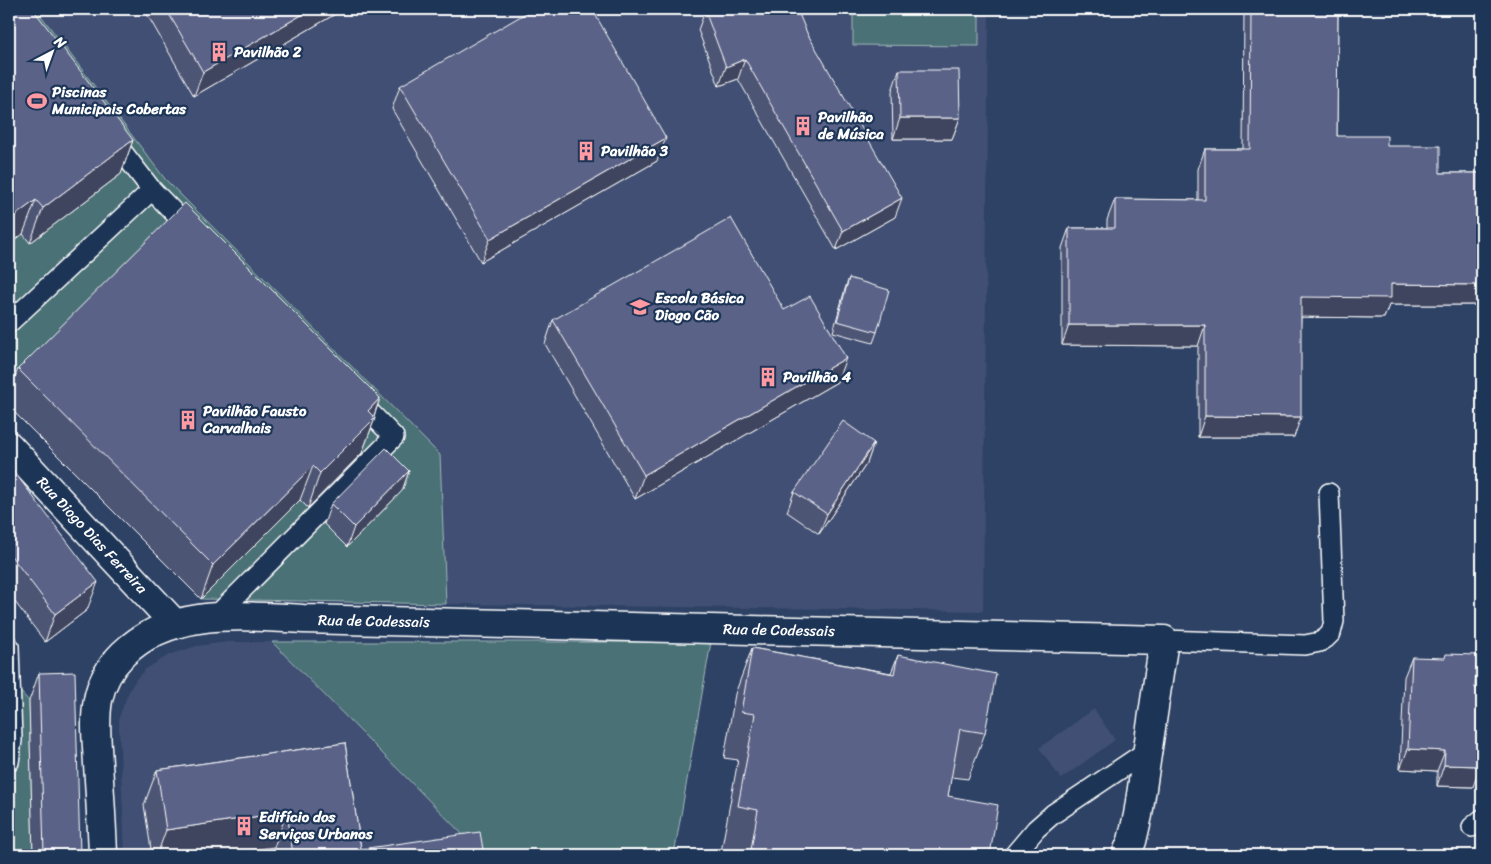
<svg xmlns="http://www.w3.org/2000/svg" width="1491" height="864" font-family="Sriracha,sans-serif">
<rect width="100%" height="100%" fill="#2e4265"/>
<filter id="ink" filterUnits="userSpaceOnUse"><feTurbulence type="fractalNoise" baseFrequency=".02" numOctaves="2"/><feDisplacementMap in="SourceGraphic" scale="10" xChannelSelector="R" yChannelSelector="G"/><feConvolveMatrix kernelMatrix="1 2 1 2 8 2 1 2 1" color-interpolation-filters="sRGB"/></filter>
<g filter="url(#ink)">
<g fill="#3f5073">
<path d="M36,9h953l-6,602 -537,-7 -6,-149 -275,-276z"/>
<path d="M228,642h44l211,213h-358l-6,-125v-13l10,-26 7,-12 11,-11 22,-13 27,-9z"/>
<path d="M1094,709l21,31 -54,39 -22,-31z"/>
</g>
<g fill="#487176" stroke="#a4b8ba">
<path d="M9,9h27l129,170 275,276 6,149 -245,-5 -192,-199 12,-13 -12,-17z"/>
<path d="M853,9h126v37l-126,-1z"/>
<path d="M272,642h439l-37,213h-191z"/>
<path d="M9,679l20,22 4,154h-24z"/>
</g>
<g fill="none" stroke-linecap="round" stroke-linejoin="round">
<defs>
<g id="lane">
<path d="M111,137l41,53 40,41"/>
<path d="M9,323l143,-133"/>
<path d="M216,616l178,-179 -37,-38"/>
<path d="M1164,640l141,5 15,-3 6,-4 5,-5 3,-12 -5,-128"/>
<path d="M9,646l3,94 -3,22"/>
<path d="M1472,827l10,-8"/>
<path d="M1014,855l22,-26 17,-15 94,-63"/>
</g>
<g id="street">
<path d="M9,446l166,178"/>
<path d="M103,855c-1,-30 -3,-60 -5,-91 -1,-21 -4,-43 0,-64 3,-17 13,-34 25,-46 48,-47 118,-38 180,-35l861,21 -26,175 -6,26 -6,14"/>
</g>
</defs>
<use href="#lane" stroke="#fff" stroke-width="22"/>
<use href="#street" stroke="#fff" stroke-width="31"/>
<use href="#lane" stroke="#1d3557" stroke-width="19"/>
<use href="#street" stroke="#1d3557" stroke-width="28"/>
</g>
<g fill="#4d5475" stroke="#fff">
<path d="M9,9l124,131 -12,34 -91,69 -7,-9z"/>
<path d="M144,9h200l-150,87z"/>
<path d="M1244,9h94l-1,127 50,10 53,27h42v145h-6l1,-13h-88l-5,13 -83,-1 -7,120h-96v-91l-136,-1v-97l7,-20h38v-8l8,-21 83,1v-31l7,-20h38z"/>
<path d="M705,11l102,22 88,184 -59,33 -98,-171 -19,7 -21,-56z"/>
<path d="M899,70l61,48 -8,21h-59l-1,-48z"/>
<path d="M400,86l257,75 -176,101 -89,-153z"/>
<path d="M849,278l28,54 -4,11 -40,-11 12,-43z"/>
<path d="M784,310l53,72 -202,117 -90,-155 8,-24z"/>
<path d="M18,369l362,29 -6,19 1,1 -13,35 -54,55 -8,-8 -99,99 -192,-192v-13z"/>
<path d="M874,443l-7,20 -48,71 -32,-22 7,-20z"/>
<path d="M9,465l78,145 -42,32 -36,-48z"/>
<path d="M409,471l-7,20 -55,56 -23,-23 7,-20z"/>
<path d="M752,648l139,25 7,-18 87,78 -17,46 -17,-2 -3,19 42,59h-254l-15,-3 17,-92 -14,-2 11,-64z"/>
<path d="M1412,657l63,31 -2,99 -36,-1v-15l-37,-2 4,-92z"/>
<path d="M39,673l41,181 -1,1h-46l-4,-154z"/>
<path d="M345,743l16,106 123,6h-209l-1,-8 -58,8h-64l-8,-50 13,-35z"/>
</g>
<g fill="#3f455f" stroke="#fff">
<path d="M312,9h32l-150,87 9,-24z"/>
<path d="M745,59l-7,20 -19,7 7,-19z"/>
<path d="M900,118h60l-8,21h-59z"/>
<path d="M666,138l-9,23 -176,101 9,-23z"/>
<path d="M133,140l-12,34 -91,69 13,-35z"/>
<path d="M902,198l-7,19 -59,33 7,-19z"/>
<path d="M36,200l-13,34 -14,11v-25z"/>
<path d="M1391,284l91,1v4l-5,16h-88l-5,13 -90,-1 7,-20z"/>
<path d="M1482,302v16h-6z"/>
<path d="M1069,325h136l-7,21 -136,-1z"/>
<path d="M846,358l-9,24 -202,117 9,-24z"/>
<path d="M380,398l-8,23 3,-3 -13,35 -54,55 12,-35 48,-62z"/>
<path d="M1205,416l96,1 -7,20h-96z"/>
<path d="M874,443l-7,20 -48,71 8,-20z"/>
<path d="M313,466l-13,34 -99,99 12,-34z"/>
<path d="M409,471l-7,20 -55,56 7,-20z"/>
<path d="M98,582l-11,28 -42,32 10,-28z"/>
<path d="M1408,749l37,2 -8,20 -37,-2z"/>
<path d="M1444,765l36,1 -7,21 -36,-1z"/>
<path d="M287,812l-13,35 -58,8h-59l9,-25z"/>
<path d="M44,854h36l-1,1h-36z"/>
</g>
<g fill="#5a6288" stroke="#fff">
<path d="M9,9h24l100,131 -90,68 -7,-8 -27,20z"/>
<path d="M166,9h146l-109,63z"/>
<path d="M533,9h59l74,129 -176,101 -90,-153z"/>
<path d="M710,9h87l10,24 95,165 -59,33 -98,-172 -19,8 -21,-56z"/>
<path d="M1251,9h87l-1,127h50v10h53v27h42v112l-91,-1v14l-90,-1v120l-96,-1v-91h-136v-97h46v-29l90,1v-51h45z"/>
<path d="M899,70h60l1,48h-60z"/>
<path d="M185,203l195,195 -12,13 7,7 -55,55 -7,-7 -100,99 -195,-196z"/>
<path d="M731,218l53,92 26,-14 36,62 -202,117 -91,-155z"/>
<path d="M849,278l40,12 -12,42 -40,-11z"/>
<path d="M843,421l31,22 -47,71 -33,-22z"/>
<path d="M386,448l23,23 -55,56 -23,-23z"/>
<path d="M9,465l89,117 -43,32 -46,-61z"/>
<path d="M752,648l142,26 4,-19 98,19 -11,59 -25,-4 -12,67 50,9 -8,50h-240l8,-45 -20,-4 17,-92 -14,-2z"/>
<path d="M1446,654l31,1 -2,33h7v28l-2,50 -36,-1 1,-14 -37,-2 4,-92 33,1z"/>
<path d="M75,672l5,182h-36l-5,-181z"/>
<path d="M345,743l16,106 119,-17 4,23h-191l-6,-43 -121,18 -9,-60z"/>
</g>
</g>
<defs>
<symbol id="building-bare" viewBox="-9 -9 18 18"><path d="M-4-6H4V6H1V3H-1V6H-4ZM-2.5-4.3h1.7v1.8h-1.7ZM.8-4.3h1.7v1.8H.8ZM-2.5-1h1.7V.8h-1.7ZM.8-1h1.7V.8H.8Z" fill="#ff9aa2" stroke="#1d3557" stroke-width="2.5" paint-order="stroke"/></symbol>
<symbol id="stadium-bare" viewBox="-9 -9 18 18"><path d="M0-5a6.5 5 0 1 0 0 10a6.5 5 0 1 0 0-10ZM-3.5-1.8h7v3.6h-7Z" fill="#ff9aa2" stroke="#1d3557" stroke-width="2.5" paint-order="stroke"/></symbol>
<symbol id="school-bare" viewBox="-9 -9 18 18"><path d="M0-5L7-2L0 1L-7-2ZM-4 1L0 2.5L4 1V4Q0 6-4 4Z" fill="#ff9aa2" stroke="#1d3557" stroke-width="2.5" paint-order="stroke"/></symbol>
</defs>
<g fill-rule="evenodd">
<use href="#building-bare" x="205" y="38" width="28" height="28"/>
<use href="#stadium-bare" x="23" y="87" width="28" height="28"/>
<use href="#building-bare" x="789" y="112" width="28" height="28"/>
<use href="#building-bare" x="572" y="137" width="28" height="28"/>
<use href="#school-bare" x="626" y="293" width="28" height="28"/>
<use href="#building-bare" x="754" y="363" width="28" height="28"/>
<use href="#building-bare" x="174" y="406" width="28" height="28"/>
<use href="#building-bare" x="230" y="812" width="28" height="28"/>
</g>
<g text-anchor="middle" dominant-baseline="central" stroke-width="4.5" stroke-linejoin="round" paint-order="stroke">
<g font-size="15" font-weight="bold" fill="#fff" stroke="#1d3557" text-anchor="start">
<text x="234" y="52">Pavilhão 2</text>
<text x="52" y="92">Piscinas<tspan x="52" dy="17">Municipais Cobertas</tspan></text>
<text x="818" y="117">Pavilhão<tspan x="818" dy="17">de Música</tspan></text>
<text x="601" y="151">Pavilhão 3</text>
<text x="655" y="298">Escola Básica<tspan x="655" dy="17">Diogo Cão</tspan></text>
<text x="783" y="377">Pavilhão 4</text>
<text x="203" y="411">Pavilhão Fausto<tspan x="203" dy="17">Carvalhais</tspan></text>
<text x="259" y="817">Edifício dos<tspan x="259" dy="17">Serviços Urbanos</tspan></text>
</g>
<g font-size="15" fill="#fff" stroke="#1d3557">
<text transform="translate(92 535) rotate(47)">Rua Diogo Dias Ferreira</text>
<text transform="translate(374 621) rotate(1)">Rua de Codessais</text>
<text transform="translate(779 630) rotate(1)">Rua de Codessais</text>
</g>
</g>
<rect width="1491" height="864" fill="none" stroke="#1d3557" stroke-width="30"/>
<rect x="15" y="15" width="1461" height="834" fill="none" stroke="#fff" stroke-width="2" filter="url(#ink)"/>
<g transform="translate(52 52) rotate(41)" stroke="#1d3557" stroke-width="4" paint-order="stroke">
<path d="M0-4L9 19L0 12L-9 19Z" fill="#ffffff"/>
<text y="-8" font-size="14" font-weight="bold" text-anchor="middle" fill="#ffffff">N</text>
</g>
</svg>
